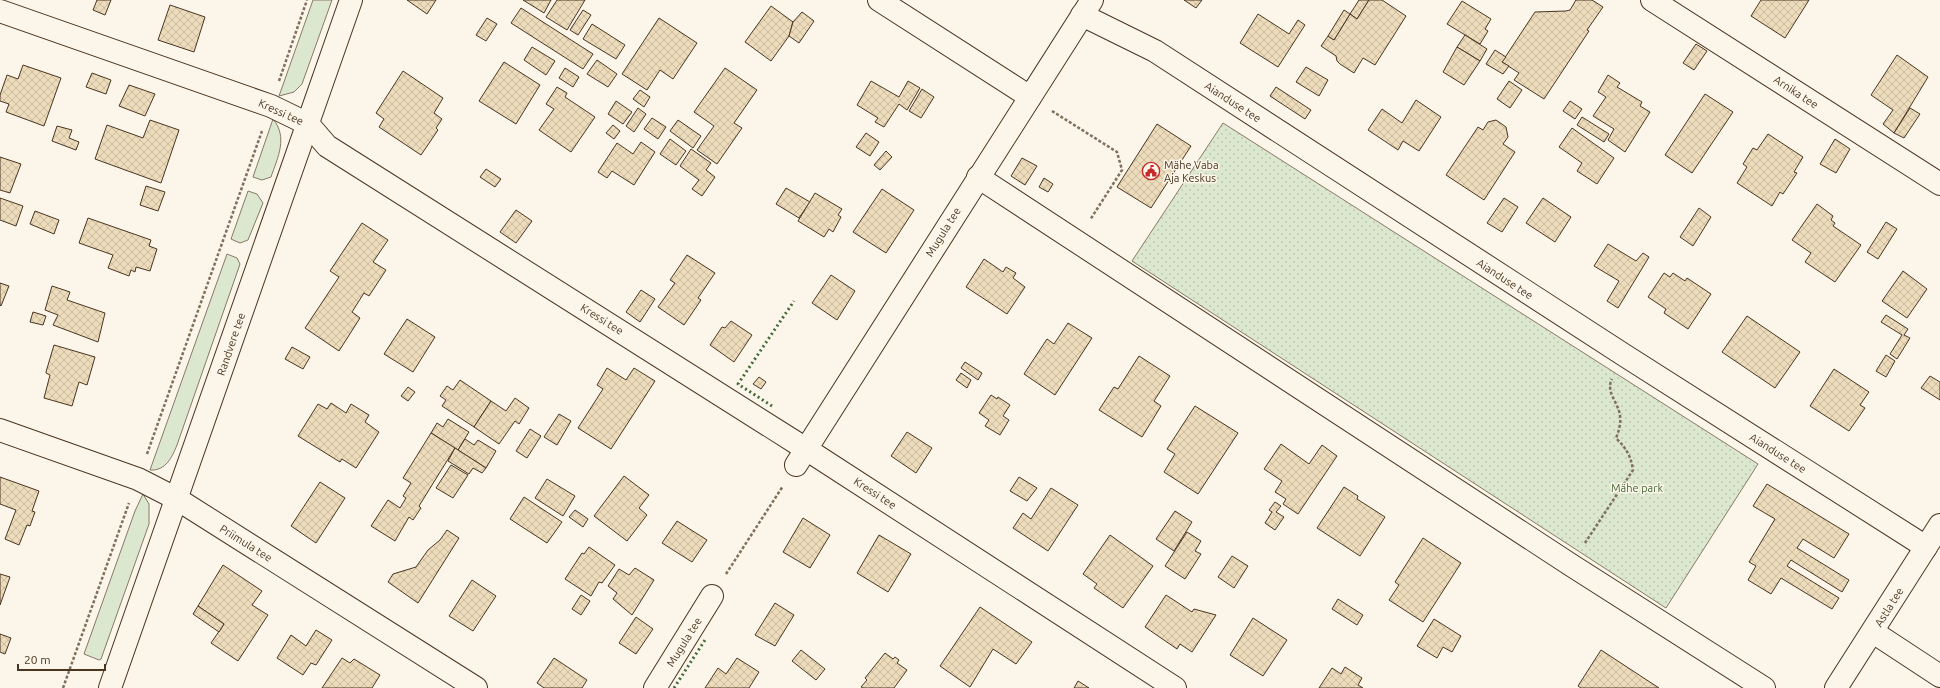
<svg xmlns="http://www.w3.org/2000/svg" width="1940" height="688" font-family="Ubuntu,sans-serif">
<defs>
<pattern id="park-dots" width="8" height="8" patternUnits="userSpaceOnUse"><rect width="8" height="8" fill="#dce7d0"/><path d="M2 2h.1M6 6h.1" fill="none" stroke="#bec7b2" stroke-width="1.8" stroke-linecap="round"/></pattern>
<pattern id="building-cross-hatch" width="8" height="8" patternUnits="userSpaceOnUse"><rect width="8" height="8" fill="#ecdcbc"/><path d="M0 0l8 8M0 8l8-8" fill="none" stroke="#ccbda1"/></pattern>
</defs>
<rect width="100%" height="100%" fill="#fbf6e9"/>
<g fill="#dce7d0" stroke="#887966">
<path d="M313,0h19l-30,84 -8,8 -15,4z"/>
<path d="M273,119c15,18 5,38 -2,58l-9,3 -9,-3z"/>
<path d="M248,191l9,3 6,9 -15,37 -8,3 -9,-4z"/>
<path d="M227,254l10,4 3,6 -63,181c-5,12 -11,26 -27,25z"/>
<path d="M143,494l6,10v20l-48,135 -2,1 -15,-6 51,-143z"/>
</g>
<path fill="url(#park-dots)" stroke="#887966" d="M1223,123l535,341 -92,144 -534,-347z"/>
<g fill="url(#building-cross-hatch)" stroke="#4a3520">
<path d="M97,0h14l-6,15 -12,-5z"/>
<path d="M407,0h29l-9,14z"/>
<path d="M523,0h28l-7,13z"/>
<path d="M557,0h28l-18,30 -21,-13z"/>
<path d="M1184,0h18l-6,8z"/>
<path d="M1359,0h10l-12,19 -7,-5z"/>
<path d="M1369,0h13l24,16 -31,49 -12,-7 -9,15 -14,-9 -3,-3 -1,-5 -15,-10 7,-10 6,4 16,-26 7,5z"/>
<path d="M1576,0h16l11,7 -16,23 2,1 -45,68 -30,-19 5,-7 -17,-11 33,-50 31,-1 4,-1z"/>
<path d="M1761,0h48l-24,38 -34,-22z"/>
<path d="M1462,1l29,18 -6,10 3,2 -8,13 -33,-20z"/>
<path d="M170,5l35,12 -11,35 -36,-12z"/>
<path d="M771,6l22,16 -4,14 -18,25 -26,-19z"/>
<path d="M521,8l72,46 -10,15 -72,-46z"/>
<path d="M583,10l8,5 -13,20 -8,-5z"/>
<path d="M1344,10l6,4 -16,26 -6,-4z"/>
<path d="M802,12l12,9 -15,22 -10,-7 4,-14z"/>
<path d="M1258,14l31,20 9,-14 7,5 -27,42 -38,-24z"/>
<path d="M487,18l10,6 -11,17 -10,-6z"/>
<path d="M659,18l38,25 -24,36 -13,-9 -13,20 -25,-16z"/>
<path d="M592,24l33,21 -9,14 -33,-20z"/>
<path d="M1465,35l22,14 -7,12 -23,-14z"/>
<path d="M1696,44l11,7 -13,19 -11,-7z"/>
<path d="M532,47l23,14 -9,14 -22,-15z"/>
<path d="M1457,47l23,14 -16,24 -21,-13z"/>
<path d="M1495,50l11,7 -4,5 7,4 -6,8 -17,-10z"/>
<path d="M1897,55l31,22 -34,56 -11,-9 10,-14 -22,-15z"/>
<path d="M597,60l20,14 -9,13 -21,-13z"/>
<path d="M504,62l36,23 -24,39 -37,-23z"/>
<path d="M23,65l38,13 -17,48 -38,-14 3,-8 -9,-3v-6l7,-20 11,4z"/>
<path d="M1306,67l22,13 -9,16 -23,-14z"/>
<path d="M565,68l14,9 -6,10 -14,-9z"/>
<path d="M725,68l32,22 -23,33 8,5 -25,36 -20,-14 17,-24 -20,-14z"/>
<path d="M403,71l40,27 -9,15 8,6 -6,9 2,2 -17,25 -42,-28 5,-8 -8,-6z"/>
<path d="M92,73l19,7 -5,14 -20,-7z"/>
<path d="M1608,75l12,8 -3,4 25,15 -2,4 10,6 -25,40 -17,-12 6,-11 -21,-13 13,-19 -8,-5z"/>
<path d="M871,81l28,16 9,-16 12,7 -13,22 -8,-6 -15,23 -9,-5 3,-4 -21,-13z"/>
<path d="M1509,81l13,9 -12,18 -13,-9z"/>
<path d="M129,85l26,9 -10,22 -26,-10z"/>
<path d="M557,87l10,6 -2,4 30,20 -24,35 -32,-22 15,-21 -8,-5z"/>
<path d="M1276,87l35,23 -6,9 -35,-23z"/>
<path d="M922,89l12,8 -13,21 -12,-7z"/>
<path d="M640,90l10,7 -6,10 -11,-8z"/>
<path d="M1705,94l28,18 -41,61 -27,-18z"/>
<path d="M1416,100l25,17 -22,34 -16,-10 -5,9 -30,-20 14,-21 20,14z"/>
<path d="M616,101l16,11 -9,12 -15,-10z"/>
<path d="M1570,101l12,8 -7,10 -12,-8z"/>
<path d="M638,108l8,6 -12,18 -8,-6z"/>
<path d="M1910,108l10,6 -16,24 -10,-5z"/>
<path d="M1582,117l27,17 -5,8 -27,-17z"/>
<path d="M652,118l14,9 -8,12 -14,-10z"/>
<path d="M150,120l29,10 -18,53 -66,-24 12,-34 36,13z"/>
<path d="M678,120l23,16 -8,12 -23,-17z"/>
<path d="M1496,120l10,7 2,10 -5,7 12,8 -31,48 -38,-25 32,-48 5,3 5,-8z"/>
<path d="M1157,124l34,22 -40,62 -34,-21z"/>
<path d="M613,125l7,6 -6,8 -8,-6z"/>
<path d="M57,126l15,4 -3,8 10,4 -3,8 -24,-9z"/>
<path d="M1572,128l42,30 -17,26 -20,-13 5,-8 -23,-16z"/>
<path d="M866,133l13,9 -9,14 -14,-9z"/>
<path d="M1768,134l35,23 -9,15 3,1 -14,21 -3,-2 -8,14 -35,-23 10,-16 -4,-3 10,-16 4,2z"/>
<path d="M670,139l16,12 -10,14 -16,-11z"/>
<path d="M1835,139l15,10 -14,24 -16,-9z"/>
<path d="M641,142l14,10 -21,33 -22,-14 -5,7 -9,-6 19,-29 16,11z"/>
<path d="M691,149l20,14 -5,7 9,7 -13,19 -10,-7 7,-9 -19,-14z"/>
<path d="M886,151l6,6 -12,13 -6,-5z"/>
<path d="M0,157l21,7 -11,29 -10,-3z"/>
<path d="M1022,158l15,8 -12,19 -14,-9z"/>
<path d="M486,169l15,10 -6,8 -15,-10z"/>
<path d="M1044,178l9,6 -5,8 -9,-5z"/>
<path d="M146,186l19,6 -7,19 -18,-6z"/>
<path d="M786,188l24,14 -11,16 -23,-14z"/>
<path d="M882,189l32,21 -28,43 -33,-21z"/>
<path d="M815,193l27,16 -4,6 3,2 -8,15 -4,-3 -5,8 -26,-16z"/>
<path d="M0,198l23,8 -7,20 -16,-6z"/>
<path d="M1504,198l14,9 -16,25 -15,-9z"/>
<path d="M1543,198l28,19 -16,25 -29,-19z"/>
<path d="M1817,204l16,12 -2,4 4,3 -2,3 28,19 -26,37 -30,-20 6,-9 -19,-13z"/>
<path d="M1699,208l12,9 -18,29 -13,-9z"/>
<path d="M516,210l16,11 -16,22 -16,-11z"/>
<path d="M35,211l24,9 -5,14 -24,-10z"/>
<path d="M88,218l63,22 -2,6 8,3 -7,22 -14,-4 -1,5 -4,-2 -2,6 -21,-8 5,-13 -34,-12z"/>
<path d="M1886,222l11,7 -19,30 -11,-7z"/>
<path d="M362,223l26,17 -15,22 13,8 -17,26 -5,-3 -12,19 8,6 -21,33 -34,-23 34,-51 -9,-6z"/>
<path d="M1608,244l28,17 7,-8 6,4 -31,51 -11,-7 12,-20 -25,-15z"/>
<path d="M687,255l28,18 -17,25 3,2 -17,25 -26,-18 17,-24 -5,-3z"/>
<path d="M984,259l19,13 3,-5 10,6 -3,5 12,9 -18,27 -41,-27z"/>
<path d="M1903,271l24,18 -20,29 -25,-17z"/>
<path d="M1664,273l6,4 3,-4 12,8 2,-3 24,16 -23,35 -24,-16 2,-4 -18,-12z"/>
<path d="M831,275l24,16 -18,29 -25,-17z"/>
<path d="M0,283l9,3 -8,20 -1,-1z"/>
<path d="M52,286l18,6 -3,8 38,13 -7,29 -45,-17 5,-10 -13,-5z"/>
<path d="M641,290l14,9 -15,23 -14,-10z"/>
<path d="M33,312l13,4 -3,9 -13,-3z"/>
<path d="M1886,315l22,14 -4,6 6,3 -13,21 -7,-5 12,-19 -21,-13z"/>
<path d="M1747,316l53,36 -25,36 -53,-36z"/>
<path d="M407,319l28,18 -22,35 -29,-18z"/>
<path d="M731,321l21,14 -18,27 -24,-17 12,-18 3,1z"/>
<path d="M1068,323l24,15 -37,57 -31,-21 23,-35 7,5z"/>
<path d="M54,345l41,12 -8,28 -8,-3 -7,24 -28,-8 6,-23 -4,-2v-1z"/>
<path d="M292,347l18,10 -7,12 -18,-10z"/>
<path d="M1886,355l9,6 -9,16 -10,-6z"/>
<path d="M1139,356l31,20 -16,25 7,5 -19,31 -43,-27 15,-23 4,2z"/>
<path d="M965,362l17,11 -4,7 -17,-12z"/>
<path d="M607,368l19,12 8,-12 21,13 -44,68 -33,-21 25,-39 -6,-4z"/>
<path d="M1834,369l35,23 -9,13 5,3 -16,23 -39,-25z"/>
<path d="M961,373l10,7 -4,8 -11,-8z"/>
<path d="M1930,376l10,6v18l-19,-12z"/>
<path d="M759,377l7,5 -5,7 -8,-5z"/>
<path d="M460,380l31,21 -17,26 -32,-21 4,-6 -6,-4 7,-10 6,4z"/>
<path d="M408,387l7,5 -7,9 -7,-5z"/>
<path d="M991,395l6,4 1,-2 12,8 -7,11 6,4 -9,15 -15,-9 4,-6 -10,-7z"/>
<path d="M515,398l14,10 -10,16 -4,-3 -16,23 -25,-17 17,-26 15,10z"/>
<path d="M331,403l15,10 5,-9 18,11 -4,7 14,10 -23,36 -14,-9 -2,3 -42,-26 20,-32 9,5z"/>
<path d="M1195,406l43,27 -40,61 -34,-22 11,-18 -8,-5z"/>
<path d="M559,414l12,7 -14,24 -13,-8z"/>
<path d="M448,419l21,13 -11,18 -27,-17 6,-10 6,4z"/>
<path d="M530,429l11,7 -14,22 -11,-7z"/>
<path d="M907,432l25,16 -16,25 -25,-17z"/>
<path d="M431,433l24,15 -36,58 2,2 -8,12 -4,-3 -14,24 -24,-15 17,-26 12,8 6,-10 -3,-2 8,-13 -8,-5z"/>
<path d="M465,439l9,6 4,-5 18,11 -10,17 -28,-18z"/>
<path d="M1281,444l28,20 13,-19 15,11 -39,58 -15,-10 3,-5 -11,-7 7,-11 -18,-12z"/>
<path d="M455,448l31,20 -4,5 -9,-5 -4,6 -21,-13z"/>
<path d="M451,465l17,10 -15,23 -17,-10z"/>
<path d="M624,476l25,19 -10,13 8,7 -20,26 -33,-25z"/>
<path d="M0,477l39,14 -7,20 3,1 -5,14 -3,-1 -8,20 -14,-6 11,-29 -16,-6z"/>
<path d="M1019,477l18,11 -10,13 -17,-10z"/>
<path d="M547,479l28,17 -12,20 -28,-18z"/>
<path d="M320,482l25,16 -29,45 -25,-17z"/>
<path d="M1767,484l82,50 -15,24 -31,-19 -6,9 52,32 -7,12 -51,-32 -4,6 52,32 -7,11 -51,-31 -10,16 -23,-14 8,-14 -7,-4 26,-43 -22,-13z"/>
<path d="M1344,487l14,9 -1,3 28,18 -25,39 -43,-28z"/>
<path d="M1051,488l27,17 -30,46 -35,-23 10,-15 8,6z"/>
<path d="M524,497l38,25 -15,21 -37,-24z"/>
<path d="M1275,502l6,4 -5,6 8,5 -9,13 -10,-7 7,-11 -3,-2z"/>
<path d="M575,510l13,9 -5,8 -14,-10z"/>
<path d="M1175,511l17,11 -18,29 -18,-12z"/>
<path d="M803,518l27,17 -20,33 -27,-16z"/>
<path d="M677,521l30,19 -15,22 -30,-19z"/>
<path d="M447,530l12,8 -41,65 -30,-21 5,-8 23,-7 12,-17 12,-10z"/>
<path d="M1187,532l14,9 -6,10 6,3 -16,25 -20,-13z"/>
<path d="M879,535l32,19 -23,38 -31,-19z"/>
<path d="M1110,535l43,31 -30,42 -29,-20 3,-4 -14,-10z"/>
<path d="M1423,538l38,25 -38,59 -34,-22 10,-15 -4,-3z"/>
<path d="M589,547l26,18 -13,18 -3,-1 -8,14 -26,-17 17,-26 2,1z"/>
<path d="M1232,556l16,10 -14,22 -16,-11z"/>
<path d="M223,565l39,26 -10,14 16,10 -30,46 -27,-18 13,-19 -26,-18z"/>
<path d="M635,568l19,12 -22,35 -19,-16 4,-6 -9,-7 11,-17 10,6z"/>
<path d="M0,574l10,3 -10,28z"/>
<path d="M472,580l24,16 -23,35 -24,-15z"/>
<path d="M581,595l9,6 -9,14 -9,-6z"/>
<path d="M1166,595l26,17 2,-3 22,6 -24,37 -12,-8 -3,5 -32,-22z"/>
<path d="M1338,599l25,16 -6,10 -25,-16z"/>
<path d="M775,603l19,12 -19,31 -20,-11z"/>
<path d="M198,606l26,18 -5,8 -26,-18z"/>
<path d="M980,607l52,35 -16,22 -23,-15 -23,38 -30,-21z"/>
<path d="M636,617l17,12 -17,25 -17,-11z"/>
<path d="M1253,618l34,22 -24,36 -33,-21z"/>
<path d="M1434,619l27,17 -9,16 -9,-5 -6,11 -20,-12z"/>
<path d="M316,630l16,10 -16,25 -5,-2 -8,12 -26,-17 14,-23 15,11z"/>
<path d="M0,634l11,4 -6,16 -5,-2z"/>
<path d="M801,650l24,19 -9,11 -24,-19z"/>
<path d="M1601,650l58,38h-78l-3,-2z"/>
<path d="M885,653l8,6 2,-2 4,3 -2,3 10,7 -13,18h-31l-2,-1 6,-7 -2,-2z"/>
<path d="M342,658l8,5 4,-4 26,16 -8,13h-50z"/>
<path d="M554,658l33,22 -5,8h-38l-7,-5z"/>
<path d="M737,658l22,14 -10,16h-44l13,-20 8,6z"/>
<path d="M1345,667l17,11 -4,7 5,3h-44l13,-20 9,6z"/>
<path d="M1078,681l11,7h-15z"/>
</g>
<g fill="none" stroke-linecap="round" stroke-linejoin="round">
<defs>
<g id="minor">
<path d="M879,0l151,97"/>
<path d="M1652,0l288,184"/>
<path d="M0,11l271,95 37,18 19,22 479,303 369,239"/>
<path d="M1082,15l73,36 469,304 302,192"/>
<path d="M978,177l593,388 193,123"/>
<path d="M0,430l138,49 39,20 299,189"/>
<path d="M796,465l296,-465"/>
<path d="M1873,632l67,44"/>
<path d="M655,688l57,-92"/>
<path d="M1836,688l104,-163"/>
</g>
<path id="secondary" d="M110,688l241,-688"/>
</defs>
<use href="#minor" stroke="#4a3520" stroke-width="24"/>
<use href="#secondary" stroke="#4a3520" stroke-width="24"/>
<g stroke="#7f6f5c" stroke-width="2.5" stroke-dasharray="3 2" stroke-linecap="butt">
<path d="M279,81l28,-81"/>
<path d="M1052,111l65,41 5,18 -32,50"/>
<path d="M147,454l115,-323"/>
<path d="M1585,543l48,-73c-2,-14 -7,-22 -17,-32 3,-7 5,-15 4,-22 -1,-13 -15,-24 -8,-37"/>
<path d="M726,574l57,-88"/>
<path d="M63,688l66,-185"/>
</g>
<use href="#minor" stroke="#fbf6e9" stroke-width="22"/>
<use href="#secondary" stroke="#fbf6e9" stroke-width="22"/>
<g stroke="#436837" stroke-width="3" stroke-dasharray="2 3" stroke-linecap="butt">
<path d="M772,406l-34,-22 56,-83"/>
<path d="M674,688l31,-48"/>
</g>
</g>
<defs>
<symbol id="civic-ring" viewBox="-11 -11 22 22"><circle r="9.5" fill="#fbf6e9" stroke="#c62828" stroke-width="1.5"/><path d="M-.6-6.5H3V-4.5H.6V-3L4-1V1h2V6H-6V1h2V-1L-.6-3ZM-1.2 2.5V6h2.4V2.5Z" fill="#c62828"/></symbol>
</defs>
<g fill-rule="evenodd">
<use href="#civic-ring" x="1141" y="161" width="20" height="20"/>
</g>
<g text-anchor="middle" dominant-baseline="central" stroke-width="3" stroke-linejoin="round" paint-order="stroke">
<g font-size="11" fill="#4a3520" stroke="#fbf6e9">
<text transform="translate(1796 92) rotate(33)">Arnika tee</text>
<text transform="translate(1233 102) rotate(33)">Aianduse tee</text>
<text transform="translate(281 112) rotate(24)">Kressi tee</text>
<text transform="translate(943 232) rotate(-58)">Mugula tee</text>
<text transform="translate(1505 279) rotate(33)">Aianduse tee</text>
<text transform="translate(602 319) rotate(32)">Kressi tee</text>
<text transform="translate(231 344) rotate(-71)">Randvere tee</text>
<text transform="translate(1778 453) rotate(32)">Aianduse tee</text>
<text transform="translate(875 493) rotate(33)">Kressi tee</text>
<text transform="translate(246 543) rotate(32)">Priimula tee</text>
<text transform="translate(1889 607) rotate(-58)">Astla tee</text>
<text transform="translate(684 642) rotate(-58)">Mugula tee</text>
</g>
<g font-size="11" fill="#4a3520" stroke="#fbf6e9" text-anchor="start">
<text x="1164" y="165">Mähe Vaba<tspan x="1164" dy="13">Aja Keskus</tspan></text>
</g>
<g font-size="11" fill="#436837" stroke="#fbf6e9">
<text x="1637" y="488">Mähe park</text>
</g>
</g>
<path d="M18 664v6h87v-6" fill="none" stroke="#4a3520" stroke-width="2"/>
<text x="24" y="664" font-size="12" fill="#4a3520" stroke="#fbf6e9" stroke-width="3" paint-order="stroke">20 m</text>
</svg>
